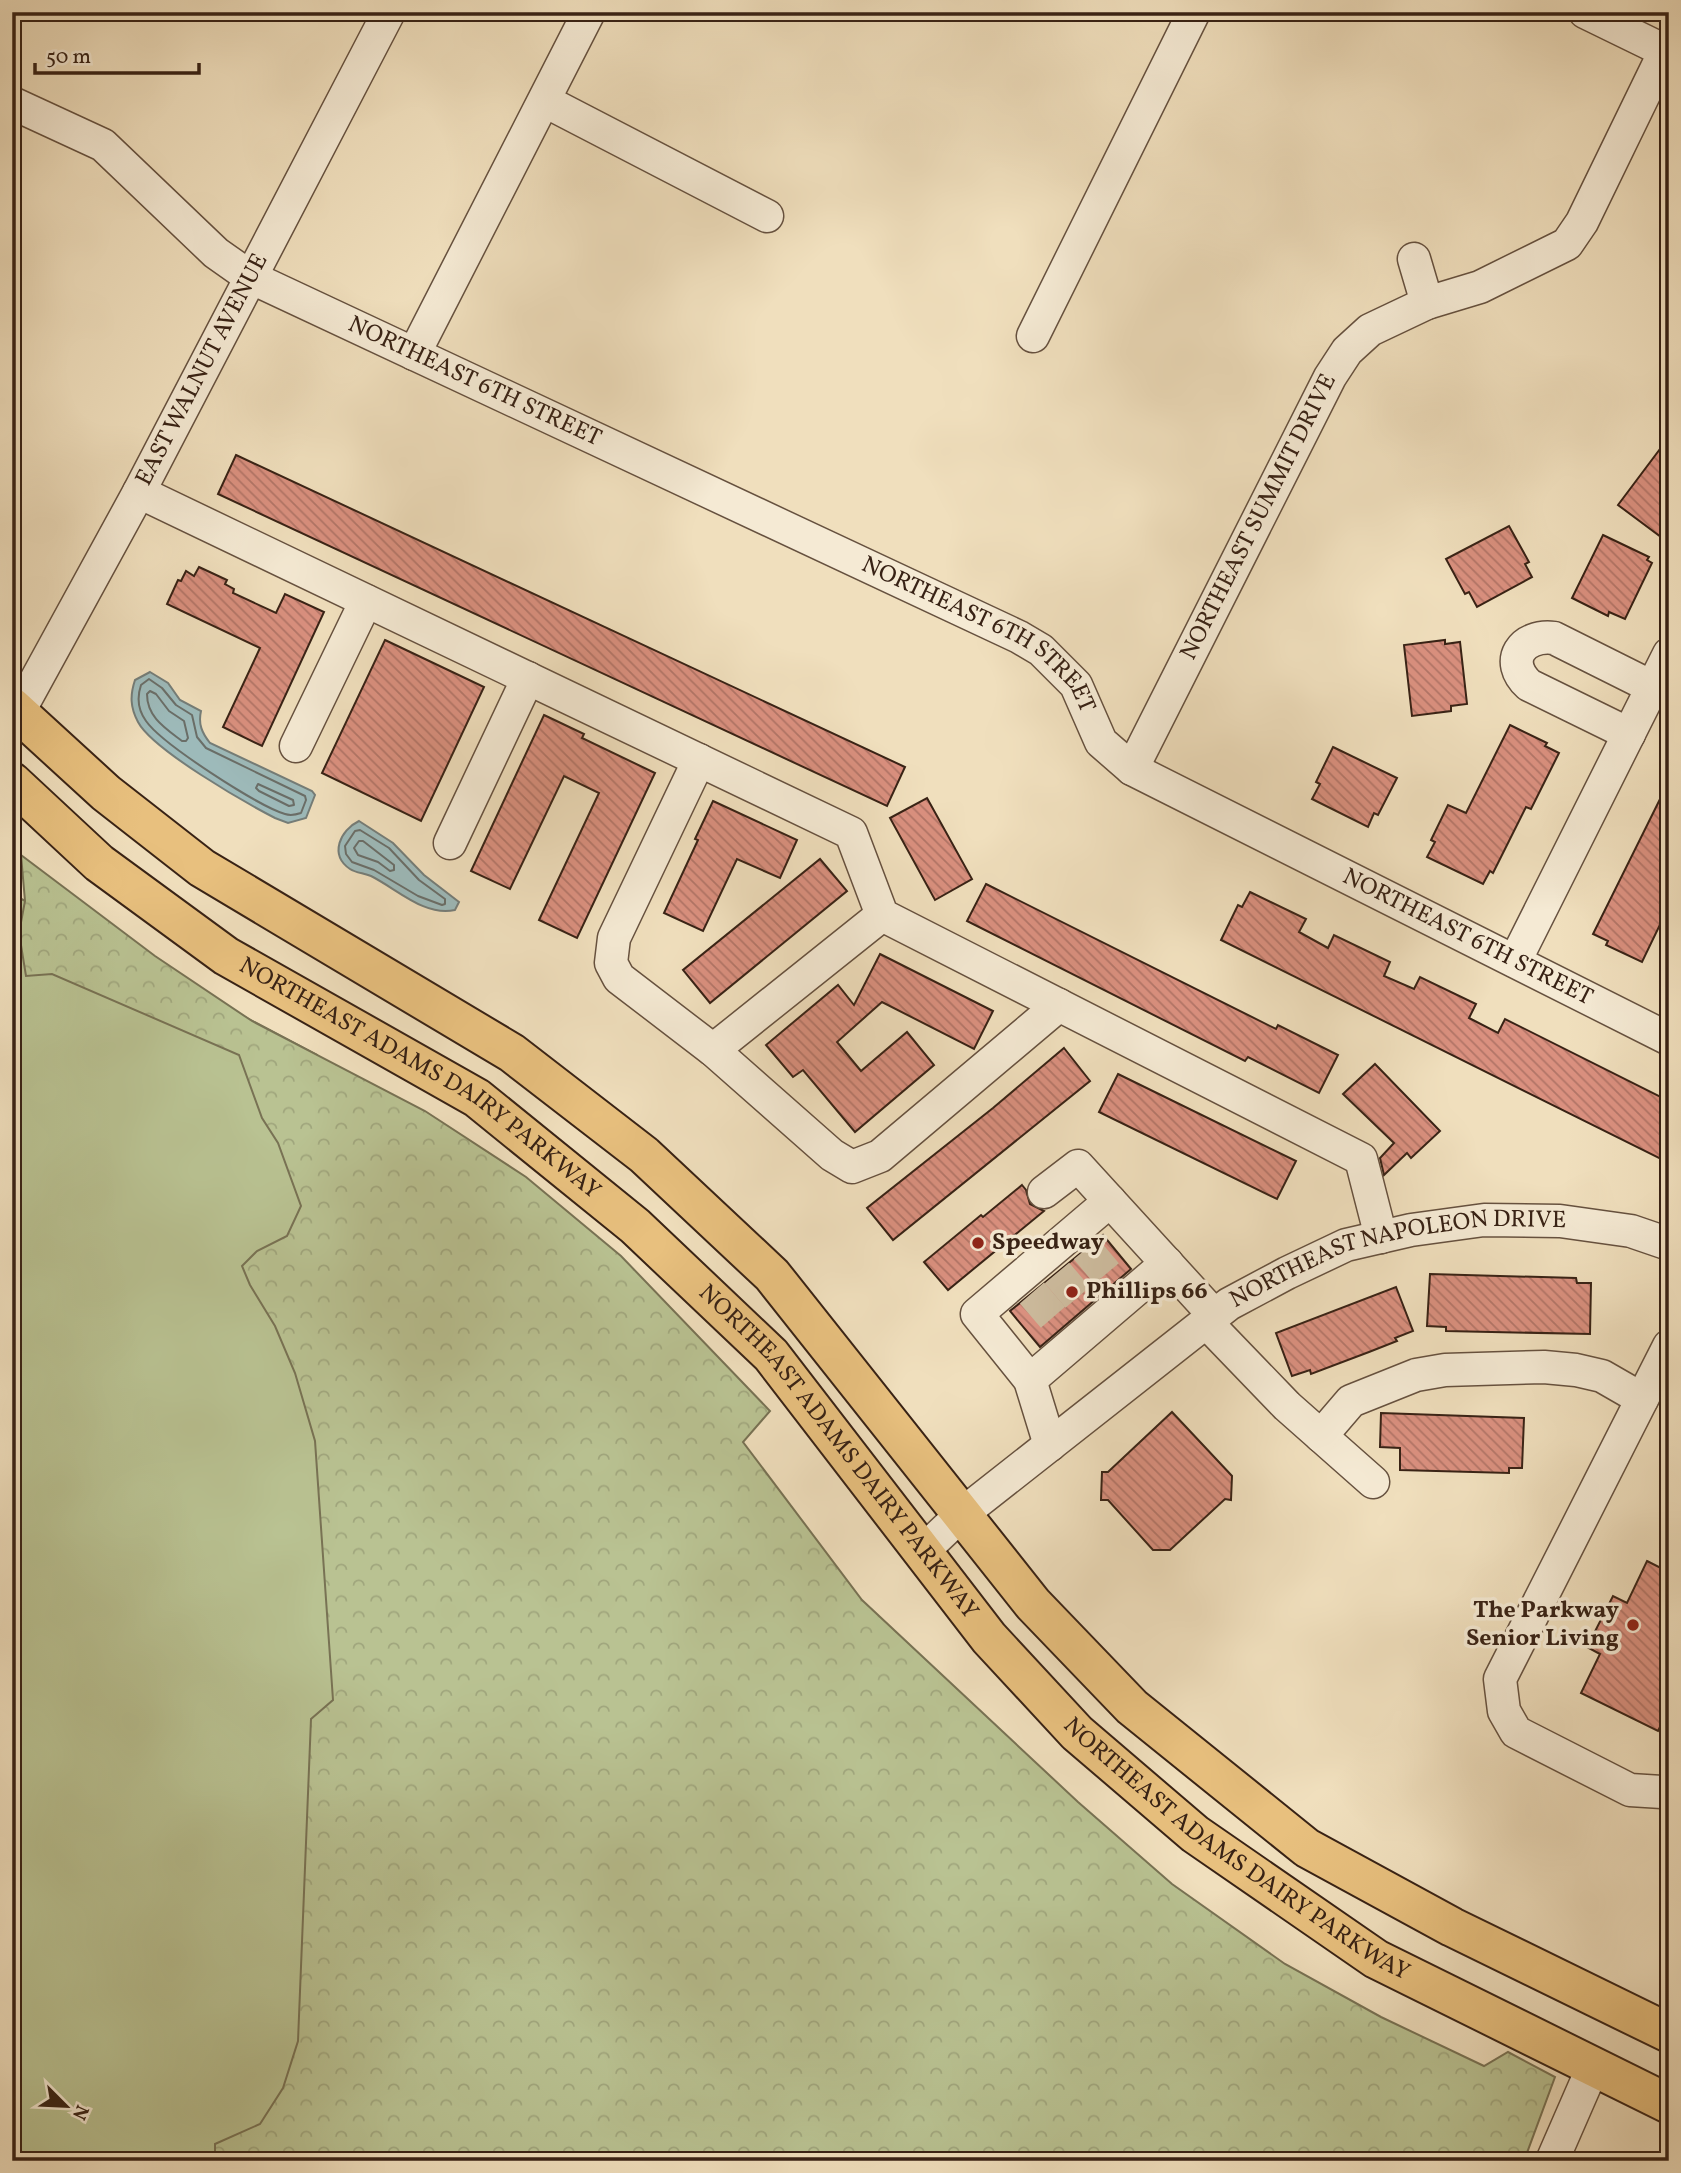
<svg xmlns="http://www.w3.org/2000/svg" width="1681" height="2173" font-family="Vollkorn,serif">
<defs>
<pattern id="forest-crowns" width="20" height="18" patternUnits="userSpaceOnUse" patternTransform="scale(1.75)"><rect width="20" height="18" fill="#b9c292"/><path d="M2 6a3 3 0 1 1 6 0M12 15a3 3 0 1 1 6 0" fill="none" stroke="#a0a67d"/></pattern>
<pattern id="building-back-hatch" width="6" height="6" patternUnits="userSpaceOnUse" patternTransform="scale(1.75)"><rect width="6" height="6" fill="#da907f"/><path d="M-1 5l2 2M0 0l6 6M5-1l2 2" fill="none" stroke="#b27567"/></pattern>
</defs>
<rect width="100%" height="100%" fill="#f0dfbd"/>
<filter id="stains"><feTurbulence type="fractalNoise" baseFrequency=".00286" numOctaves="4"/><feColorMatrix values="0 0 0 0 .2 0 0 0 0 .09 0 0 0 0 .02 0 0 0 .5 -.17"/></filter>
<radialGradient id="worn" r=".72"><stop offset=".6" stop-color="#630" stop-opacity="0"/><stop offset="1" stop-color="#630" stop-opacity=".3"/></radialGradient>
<path fill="#b9c292" stroke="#787254" stroke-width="2" d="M12,894l305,161 223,1106h-528z"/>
<path fill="url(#forest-crowns)" stroke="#787254" stroke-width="2" d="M21,855l134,101 97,65 173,90 101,66 95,79 149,155 -27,31 119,158 216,202 94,82 113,80 96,53 103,49 24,-14 47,25 -31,84h-1309v-17l45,-20 23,-36 15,-47 13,-322 22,-19 -18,-259 -20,-68 -20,-47 -25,-41 -8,-19 15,-15 30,-15 14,-30 -23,-63 -16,-25 -23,-63 -187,-81 -26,2 -7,-43 6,-32z"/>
<g fill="#9dbaba" stroke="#757d78" stroke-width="2">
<path d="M150,672l18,11 12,17 21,11c-3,13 1,22 9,32l102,48 3,4 -9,23 -18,5 -13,-5c-31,-16 -122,-68 -137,-96 -8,-15 -8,-27 -3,-42z"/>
<path d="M359,821l34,22 31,32 35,27 -4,8c-30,7 -58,-21 -84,-34 -7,-3 -15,-3 -21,-7 -21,-14 -10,-39 9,-48z"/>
</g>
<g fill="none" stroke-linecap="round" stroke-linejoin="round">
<g stroke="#6a6e68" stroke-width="2">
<path d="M149,679l13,9 14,17 16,10 5,22 9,11 99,48 1,4 -5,13c-6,2 -10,3 -16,1 -27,-8 -123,-70 -139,-93 -8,-11 -9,-24 -5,-36z"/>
<path d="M150,691l6,3 13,17 15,10 4,17 -2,3h-4c-17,-13 -35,-24 -35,-47z"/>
<path d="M258,784l35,16 1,5 -5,1 -30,-15 -3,-3z"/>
<path d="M360,830l29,18 30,32 26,19v5l-3,1 -24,-9 -44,-26 -22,-8 -6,-8 -1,-8 10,-15z"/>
<path d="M359,841h4l31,24v5l-4,1 -12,-9 -20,-7 -4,-7z"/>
</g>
</g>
<g fill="url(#building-back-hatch)" stroke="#382215" stroke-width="2">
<path d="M1669,437v106l-51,-38z"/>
<path d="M236,455l669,312 -18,39 -669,-312z"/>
<path d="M1509,526l20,36 -4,2 7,13 -55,30 -8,-15 -4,2 -19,-35z"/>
<path d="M1603,535l46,22 -2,3 5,3 -27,56 -16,-7 -1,4 -36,-18z"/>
<path d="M199,567l28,13 -2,4 9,5 -1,4 43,20 9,-19 39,18 -62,134 -39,-19 37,-79 -93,-44 11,-24 3,1 5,-10 8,5z"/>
<path d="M385,640l99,47 -63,134 -99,-48z"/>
<path d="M1445,640v4l15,-2 7,62 -16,2v5l-39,5 -8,-71z"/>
<path d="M544,715l40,19 -2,4 73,35 -78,165 -38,-18 60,-127 -35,-17 -54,113 -39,-18z"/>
<path d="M1510,725l37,18 -2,3 14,7 -28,56 -5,-2 -33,66 -3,-2 -7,13 -56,-27 8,-15 -4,-2 17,-35 18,8z"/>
<path d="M1333,747l64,31 -19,37 -4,-2 -6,14 -56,-28 8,-15 -4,-2z"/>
<path d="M1669,781v125l-27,56 -36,-17 2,-4 -15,-7z"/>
<path d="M927,798l45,81 -37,21 -45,-82z"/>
<path d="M713,801l84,39 -17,38 -43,-19 -34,72 -39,-18 34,-73 -3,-1z"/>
<path d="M820,859l27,32 -137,112 -27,-33z"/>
<path d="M986,884l290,145 2,-4 60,30 -19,38 -71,-36 -3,4 -278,-140z"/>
<path d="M1250,892l56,27 -7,13 29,16 6,-13 56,27 -6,14 30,13 6,-12 56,27 -7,14 29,15 7,-14 164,82v62l-448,-223 17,-35 4,2z"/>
<path d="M880,954l113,57 -19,38 -92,-47 -45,40 24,29 46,-39 27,33 -79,67 -52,-62 -10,7 -27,-32 72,-60 16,20z"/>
<path d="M1064,1048l26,33 -197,159 -26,-32 126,-100z"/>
<path d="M1375,1064l65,67 -29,27 -4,-5 -23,22 -4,-17 14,-15 -51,-49z"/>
<path d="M1118,1074l178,87 -19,38 -178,-87z"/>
<path d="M1022,1185l4,5 4,14 14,7 -96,79 -24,-28 57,-47 2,2z"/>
<path d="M1103,1235l28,34 -91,78 -30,-36z"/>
<path d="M1430,1274l146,4 1,5h14l-1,51 -144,-3v-4l-19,-1z"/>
<path d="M1396,1287l17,44 -18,7 2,3 -28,11 -58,22 -1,-4 -18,6 -16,-43z"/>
<path d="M1172,1412l60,64 -1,24 -6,-1 -55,51h-17l-45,-50h-7l1,-28h6z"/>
<path d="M1381,1413l143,5 -2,50h-13v5l-109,-3v-22l-20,-1z"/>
<path d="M1647,1561l22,11v150l-5,-3 -6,12 -77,-38 19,-39 -13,-7 26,-51 14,7z"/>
</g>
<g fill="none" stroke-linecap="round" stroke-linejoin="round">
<g stroke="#cbb99b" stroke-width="32" stroke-dasharray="32 16" stroke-linecap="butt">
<path d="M1086,1249l32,38"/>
<path d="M1057,1273l33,39"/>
<path d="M1032,1293l33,38"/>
</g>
<defs>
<g id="minor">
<path d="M1585,12l80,39"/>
<path d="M545,101l222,115"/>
<path id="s1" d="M12,103l91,42 113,108 34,24 769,360 22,13 35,35 25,57 31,27 537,270"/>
<path d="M1414,259l13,44"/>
<path d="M1033,336l161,-324"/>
<path d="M414,354l175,-342"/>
<path d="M139,492l712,341 31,82 479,244 20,78"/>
<path id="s2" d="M12,724l127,-232 250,-480"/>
<path d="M1629,734l-100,-49c-26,-24 -7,-51 25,-47l98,49"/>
<path d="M296,746l70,-145"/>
<path d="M699,760l-85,178 -3,25 8,15 94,72 119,105 20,12 28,-11 179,-151"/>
<path id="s3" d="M1132,769l198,-392 17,-26 23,-21 57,-27 53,-16 87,-43 15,-22 87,-179"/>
<path d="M450,843l78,-165"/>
<path d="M1515,961l154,-307"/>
<path d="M713,1050l169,-135"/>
<path d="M1044,1192l34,-26 137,150"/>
<path d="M1206,1322l81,84 86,76"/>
<path d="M1669,1346l-169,333 4,32 12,21 114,58 32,2 7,3"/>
<path d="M1030,1380l137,-117"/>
<path d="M1321,1436l30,-35 65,-26 29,-5 99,-3 32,3 26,6 40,23"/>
<path d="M1050,1445l-20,-65 -53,-66 133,-113"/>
<path id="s4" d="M923,1551l39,-37 267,-210 58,-31 59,-28 65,-15 73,-10 76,1 71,10 38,13"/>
<path d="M1552,2161l41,-94"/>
</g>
<g id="major">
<path d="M12,707l94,86 96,75 310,185 132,102 128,120 261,329 99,103 175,141 145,79 217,106"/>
<path id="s5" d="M12,782l87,81 127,93 251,142 158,128 136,129 218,283 88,95 118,101 181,125 293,145"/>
</g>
</defs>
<use href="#minor" stroke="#66513f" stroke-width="35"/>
<use href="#major" stroke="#382215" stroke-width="42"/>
<use href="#minor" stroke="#f5ead4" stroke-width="32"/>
<use href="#major" stroke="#e8c07e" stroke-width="38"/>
</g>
<g fill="#8f2418" stroke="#f5ead4" stroke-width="2.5">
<circle cx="978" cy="1243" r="7"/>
<circle cx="1072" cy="1292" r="7"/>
<circle cx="1633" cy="1625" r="7"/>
</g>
<g text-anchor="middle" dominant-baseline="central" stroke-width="7" stroke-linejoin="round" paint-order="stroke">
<g font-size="24" fill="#382215" stroke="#f5ead4">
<text stroke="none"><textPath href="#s2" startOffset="402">EAST WALNUT AVENUE</textPath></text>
<text stroke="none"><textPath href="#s1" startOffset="546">NORTHEAST 6TH STREET</textPath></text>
<text stroke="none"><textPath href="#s3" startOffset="282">NORTHEAST SUMMIT DRIVE</textPath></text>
<text stroke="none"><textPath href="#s1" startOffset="1113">NORTHEAST 6TH STREET</textPath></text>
<text stroke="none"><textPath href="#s1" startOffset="1701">NORTHEAST 6TH STREET</textPath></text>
<text stroke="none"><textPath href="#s5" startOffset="506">NORTHEAST ADAMS DAIRY PARKWAY</textPath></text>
<text stroke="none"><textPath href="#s4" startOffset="572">NORTHEAST NAPOLEON DRIVE</textPath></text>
<text stroke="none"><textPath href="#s5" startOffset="1073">NORTHEAST ADAMS DAIRY PARKWAY</textPath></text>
<text stroke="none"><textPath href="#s5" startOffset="1640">NORTHEAST ADAMS DAIRY PARKWAY</textPath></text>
</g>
<g font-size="24" font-weight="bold" fill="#382215" stroke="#f5ead4" text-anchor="start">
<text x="992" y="1243">Speedway</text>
<text x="1086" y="1292">Phillips 66</text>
<text x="1619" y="1611" text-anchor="end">The Parkway<tspan x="1619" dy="28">Senior Living</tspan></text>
</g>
</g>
<rect width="1681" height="2173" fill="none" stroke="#f0dfbd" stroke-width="42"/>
<rect x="14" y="14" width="1653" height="2145" fill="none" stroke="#382215" stroke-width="3.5"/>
<rect x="21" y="21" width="1639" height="2131" fill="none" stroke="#382215" stroke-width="2"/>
<g transform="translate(66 2106) rotate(114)" stroke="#f5ead4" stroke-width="5" paint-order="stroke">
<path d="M0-5L12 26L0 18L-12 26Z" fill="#382215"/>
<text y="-10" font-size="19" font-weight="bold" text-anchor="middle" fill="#382215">N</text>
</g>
<path d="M35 63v10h164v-10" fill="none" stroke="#382215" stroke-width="3.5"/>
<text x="46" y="63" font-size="21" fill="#382215" stroke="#f5ead4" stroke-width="5" paint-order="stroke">50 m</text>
<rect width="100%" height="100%" filter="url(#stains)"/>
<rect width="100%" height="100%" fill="url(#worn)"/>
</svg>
